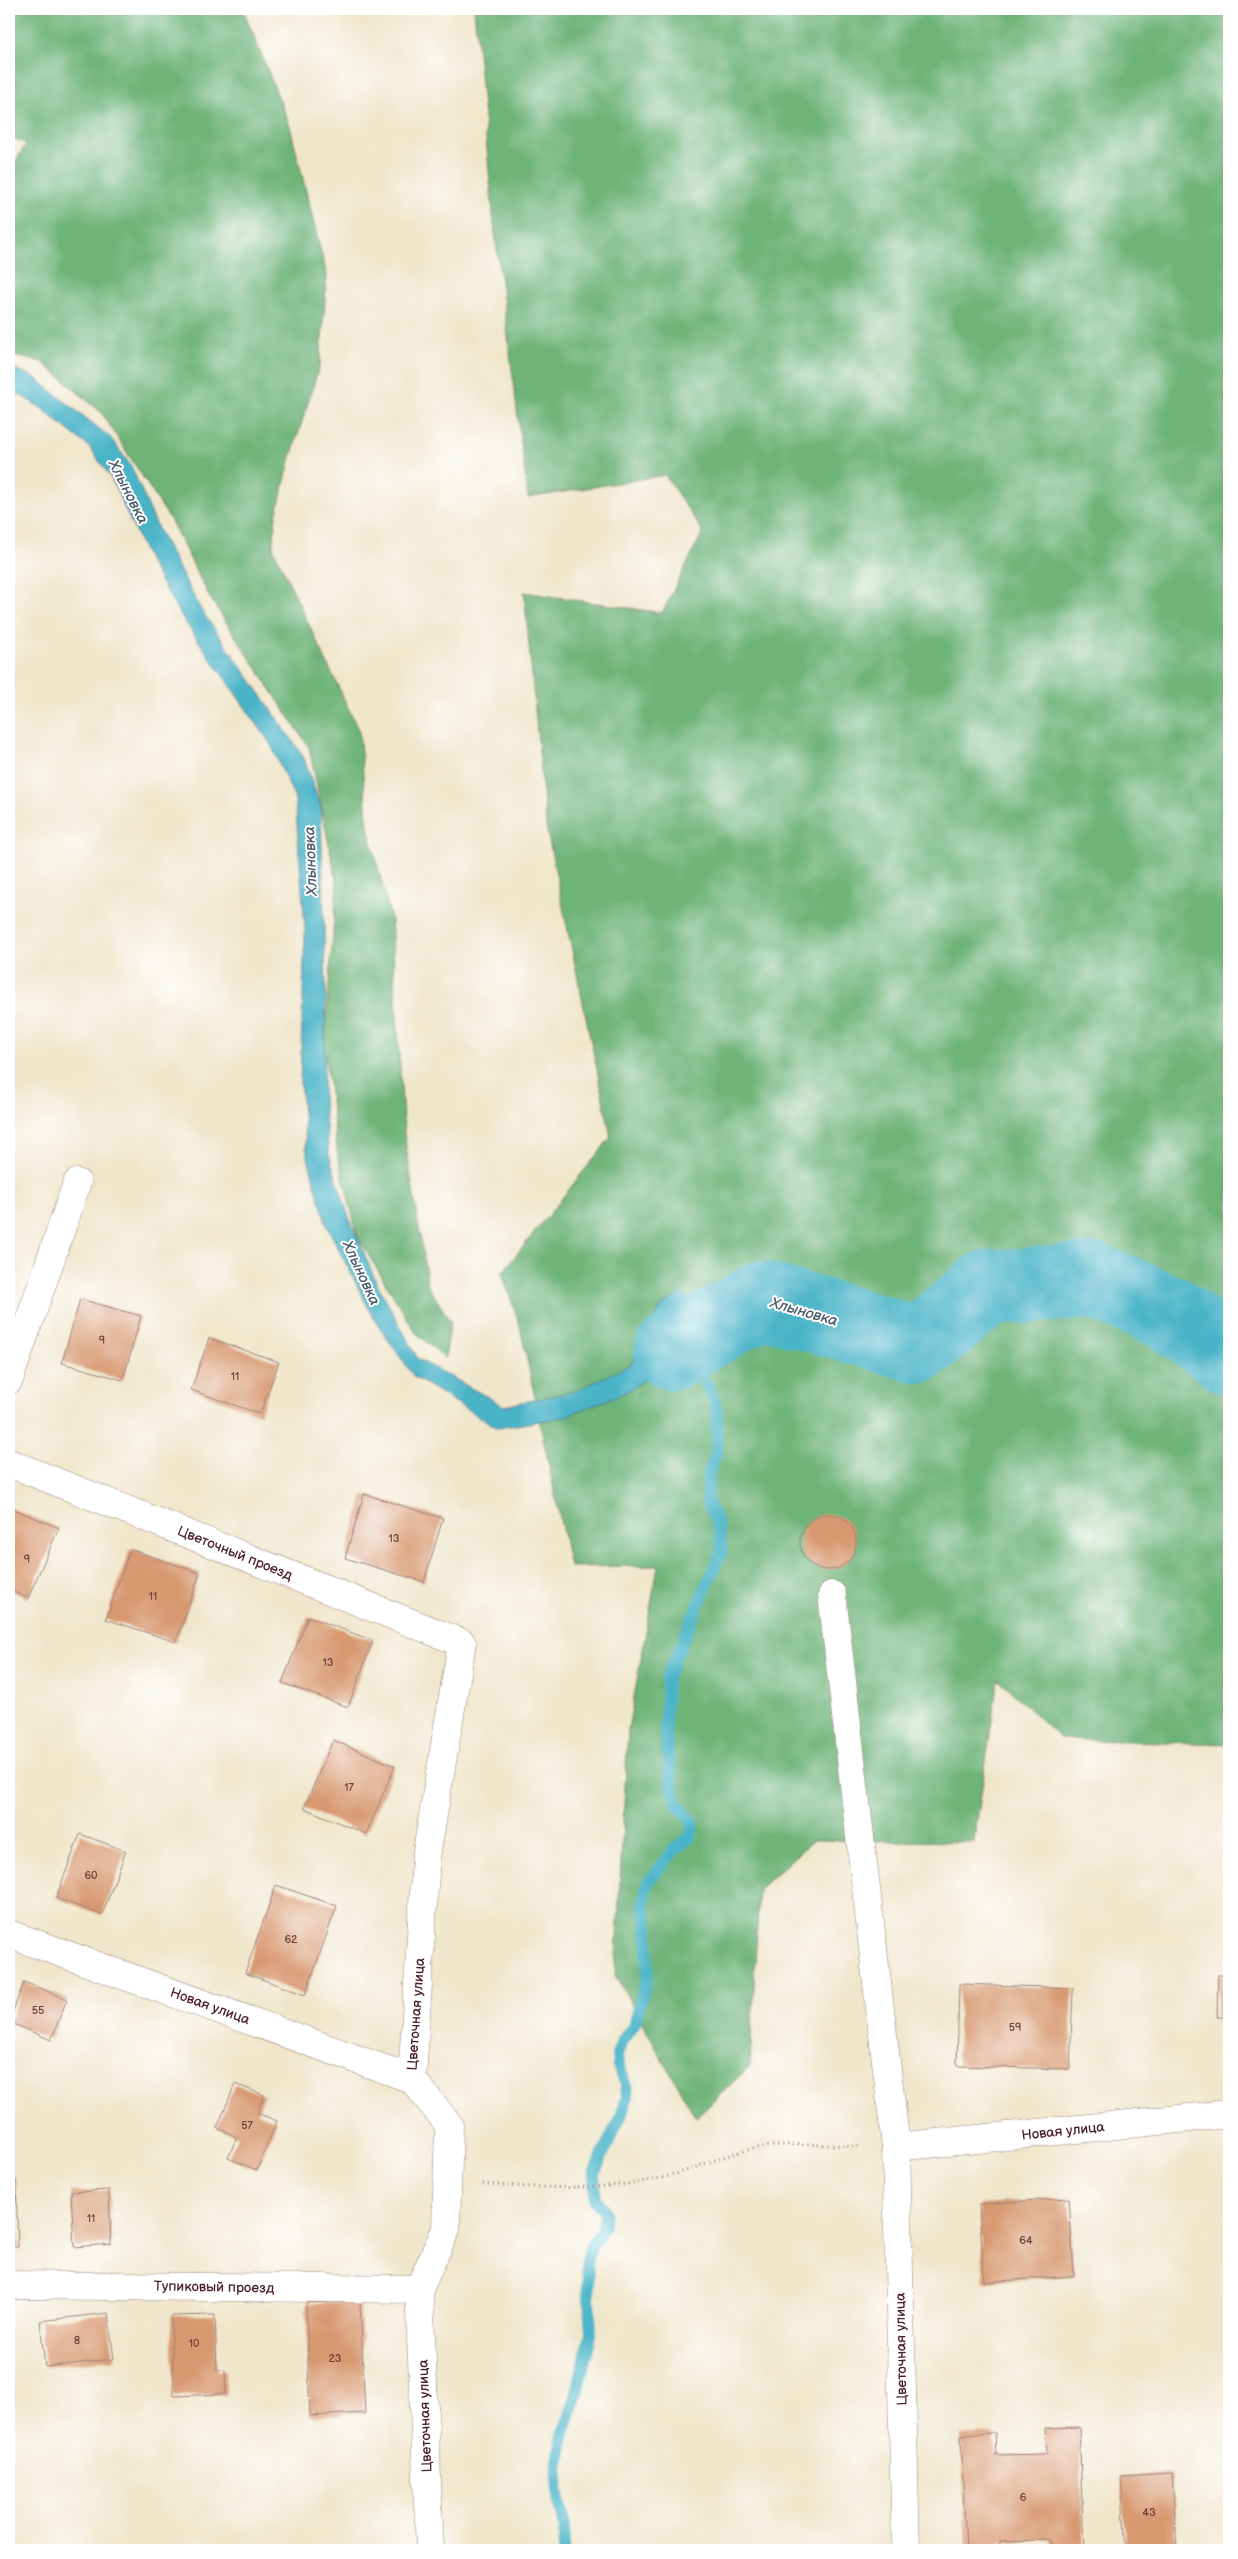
<svg xmlns="http://www.w3.org/2000/svg" width="1238" height="2559" font-family="'Balsamiq Sans',sans-serif">
<rect width="100%" height="100%" fill="#fff"/>
<filter id="ink" filterUnits="userSpaceOnUse"><feTurbulence type="fractalNoise" baseFrequency=".02" numOctaves="2"/><feDisplacementMap in="SourceGraphic" scale="10" xChannelSelector="R" yChannelSelector="G"/><feConvolveMatrix kernelMatrix="1 2 1 2 8 2 1 2 1" color-interpolation-filters="sRGB"/></filter>
<filter id="wash" filterUnits="userSpaceOnUse"><feTurbulence type="fractalNoise" baseFrequency=".0096" numOctaves="4" result="noise"/><feDisplacementMap in="SourceGraphic" scale="20" xChannelSelector="R" yChannelSelector="G"/><feGaussianBlur stdDeviation="1.12" result="paint"/><feColorMatrix in="noise" values="0 0 0 0 0 0 0 0 0 0 0 0 0 0 0 0 0 1.4 0 .05"/><feComposite in="paint" operator="in"/></filter>
<g filter="url(#wash)">
<rect width="100%" height="100%" fill="#f0e6cb"/>
<g fill="#6eb479" stroke="#5c6a52">
<path d="M9,9h234l47,117 37,150 -7,88 -29,93 -15,59 -3,32 86,183 9,96 23,92 13,214 24,153 23,36 -6,36 -29,-25 -58,-95 -20,-81 -14,-110 13,-163 -28,-137 -99,-149 -39,-77 -70,-109 -59,-50 -33,-7v-182l17,-29 -17,-8z"/>
<path d="M474,9h755v1735l-168,-5 -63,-60 -24,163 -161,-2 -54,49 -9,177 -54,52 -81,-143 13,-246 30,-163 -88,1 -50,-241 -18,-53 109,-136 -65,-311 -22,-234 138,21 41,-81 -38,-57 -137,23 -34,-273z"/>
</g>
<path fill="#4ab4c8" stroke="#4a6a7a" d="M9,366l25,11 76,60 21,29 28,65 42,79 71,100 32,48 17,50 5,188 -3,101 6,58 20,62 28,67 41,75 86,47 72,-15 55,-27 31,-59 19,-11 19,12 -2,13 64,-20 -38,26 -28,30 -13,-1 -57,38 -62,25 -66,11 -84,-51 -40,-58 -47,-93 -20,-71 -7,-73 5,-153 -10,-130 -25,-56 -89,-127 -33,-56 -37,-82 -21,-30 -49,-40 -32,-20z"/>
<g fill="none" stroke-linecap="round" stroke-linejoin="round">
<path stroke="#4ab4c8" stroke-width="12" d="M563,2550l2,-23 -8,-36 1,-21 5,-34 13,-40 15,-62 -4,-72 4,-16 12,-17 2,-18 -10,-11 -1,-27 27,-57 6,-18 -1,-15 -8,-17 -1,-11 5,-14 12,-16 13,-47 1,-51 -4,-22 3,-21 28,-35 14,-11 4,-10 -1,-7 -14,-16 -5,-15 -8,-57 2,-56 55,-127 -5,-28 -10,-20 1,-28 9,-22v-42l-8,-23 -38,-34"/>
<path stroke="#4ab4c8" stroke-width="76" d="M672,1352l90,-53 157,46 69,-57 107,-7 75,32 59,43"/>
</g>
<g id="blocks">
<g fill="#d89971">
<path d="M80,1299l61,17 -18,64 -61,-17z"/>
<path d="M209,1338l70,24 -19,52 -69,-24z"/>
<path d="M364,1494l79,24 -19,64 -79,-24z"/>
<path d="M9,1507l50,21 -31,70 -19,-8z"/>
<circle cx="828" cy="1542" r="28"/>
<path d="M130,1549l70,24 -24,69 -70,-23z"/>
<path d="M308,1616l65,25 -25,66 -66,-24z"/>
<path d="M333,1740l62,26 -29,68 -62,-26z"/>
<path d="M80,1834l46,17 -24,64 -46,-17z"/>
<path d="M276,1885l61,21 -32,89 -60,-22z"/>
<path d="M1218,1975h11v42h-12z"/>
<path d="M24,1982l43,17 -16,41 -42,-18z"/>
<path d="M959,1984l114,4 -3,81 -113,-3z"/>
<path d="M235,2084l29,11 -7,18 20,8 -20,49 -29,-12 9,-21 -20,-9z"/>
<path d="M16,2180l2,67h-9v-66z"/>
<path d="M109,2190l2,54 -37,3 -3,-55z"/>
<path d="M1069,2198l5,78 -90,6 -5,-78z"/>
<path d="M360,2301l5,112 -55,3 -4,-113z"/>
<path d="M108,2313l6,46 -69,8 -5,-46z"/>
<path d="M215,2315l2,56 8,-1 1,24 -52,2 -3,-80z"/>
<path d="M1079,2427l5,123h-33l-1,-10 -50,1v9h-34l-5,-115 34,-2 1,22 51,-1 -2,-26z"/>
<path d="M1172,2473l5,75 -51,2 -5,-74z"/>
</g>
</g>
</g>
<g filter="url(#ink)">
<use href="#blocks" fill-opacity="0" stroke="#9d827b" stroke-width="1"/>
<g fill="none" stroke-linecap="round" stroke-linejoin="round">
<defs>
<g id="minor">
<path d="M9,1380l68,-197"/>
<path d="M9,1463l453,180 -36,214 -14,222 37,46 -3,104 -27,60 11,261"/>
<path d="M832,1595l64,552 10,403"/>
<path d="M9,1934l403,145"/>
<path d="M896,2147l333,-33"/>
<path d="M9,2285l410,4"/>
</g>
</defs>
<use href="#minor" stroke="#9d827b" stroke-width="29"/>
<path stroke="#9d827b" stroke-width="3" stroke-dasharray="1 4" stroke-linecap="butt" d="M483,2184c58,4 121,7 178,-6 31,-7 60,-23 91,-29 31,-7 75,-4 107,-3"/>
<use href="#minor" stroke="#fff" stroke-width="28"/>
</g>
</g>
<g text-anchor="middle" dominant-baseline="central" stroke-width="4" stroke-linejoin="round" paint-order="stroke">
<g font-size="11" fill="#6e3e3c">
<text x="102" y="1340">9</text>
<text x="235" y="1376">11</text>
<text x="394" y="1538">13</text>
<text x="27" y="1559">9</text>
<text x="153" y="1596">11</text>
<text x="328" y="1662">13</text>
<text x="349" y="1787">17</text>
<text x="91" y="1875">60</text>
<text x="291" y="1939">62</text>
<text x="38" y="2010">55</text>
<text x="1015" y="2027">59</text>
<text x="247" y="2125">57</text>
<text x="91" y="2218">11</text>
<text x="1026" y="2240">64</text>
<text x="77" y="2340">8</text>
<text x="194" y="2343">10</text>
<text x="335" y="2358">23</text>
<text x="1023" y="2497">6</text>
<text x="1149" y="2512">43</text>
</g>
<g font-size="14" fill="#4a1f2b" stroke="#fff">
<text transform="translate(235 1553) rotate(22)">Цветочный проезд</text>
<text transform="translate(210 2006) rotate(20)">Новая улица</text>
<text transform="translate(416 2014) rotate(-86)">Цветочная улица</text>
<text transform="translate(1063 2131) rotate(-6)">Новая улица</text>
<text transform="translate(214 2287) rotate(1)">Тупиковый проезд</text>
<text transform="translate(901 2349) rotate(-91)">Цветочная улица</text>
<text transform="translate(425 2416) rotate(-92)">Цветочная улица</text>
</g>
<g font-size="15" font-style="italic" fill="#4a5b6a" stroke="#fff">
<text transform="translate(128 492) rotate(63)">Хлыновка</text>
<text transform="translate(311 861) rotate(-92)">Хлыновка</text>
<text transform="translate(361 1273) rotate(65)">Хлыновка</text>
<text transform="translate(804 1312) rotate(16)">Хлыновка</text>
</g>
</g>
<rect width="1238" height="2559" fill="none" stroke="#fff" stroke-width="30"/>
</svg>
